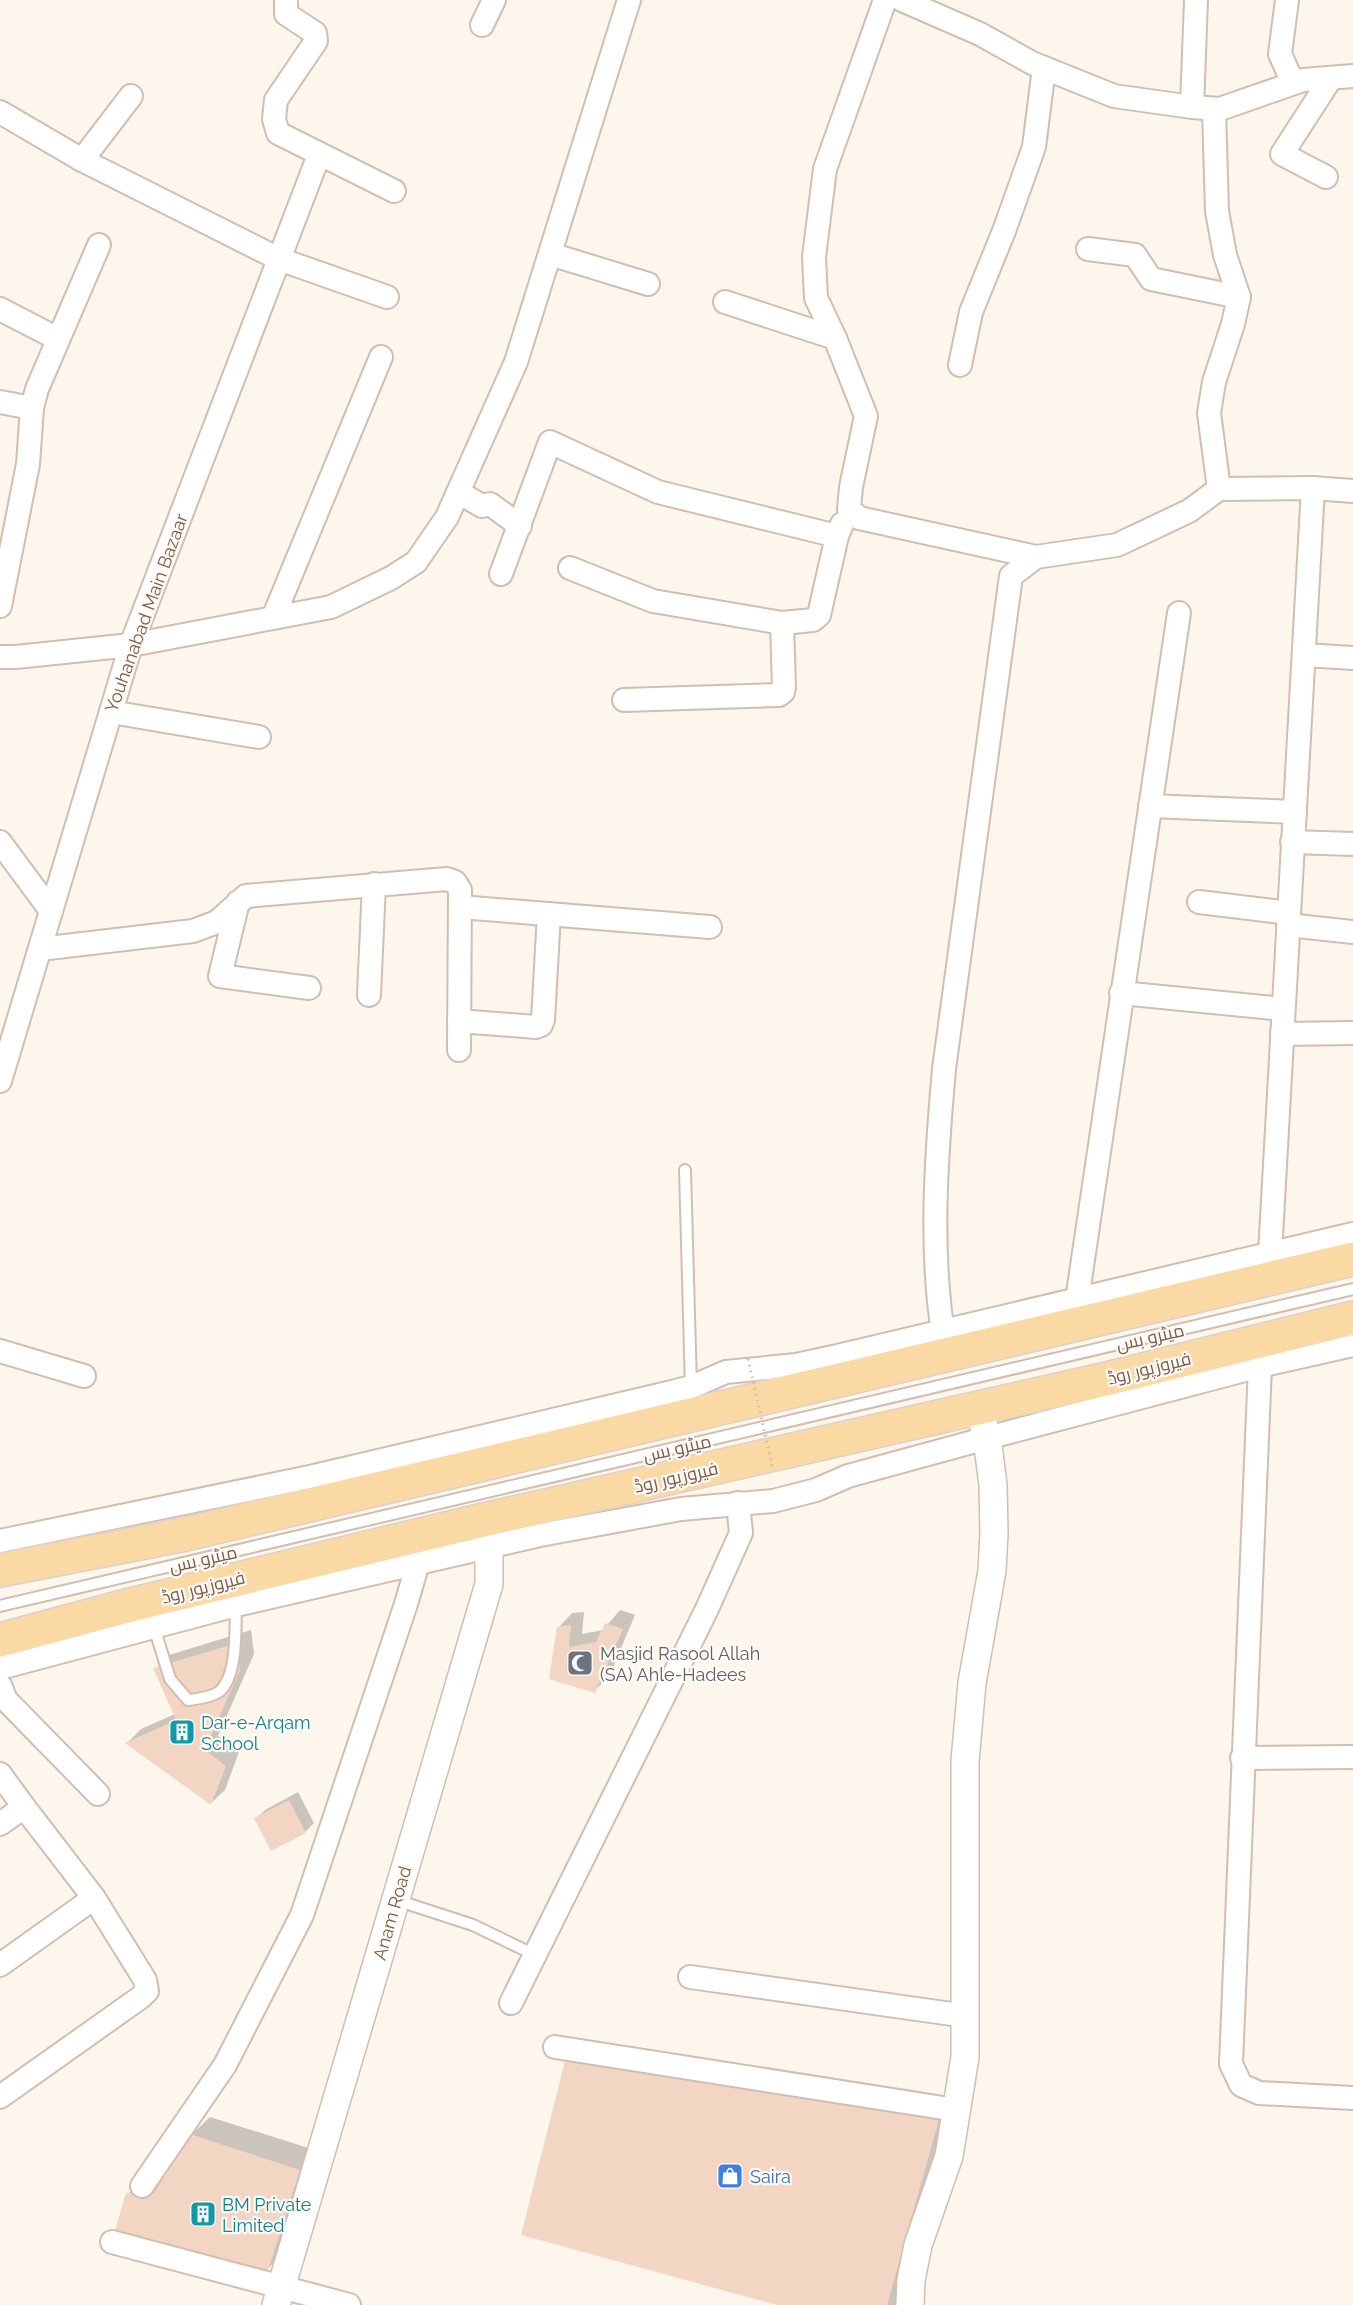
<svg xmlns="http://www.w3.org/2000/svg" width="1353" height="2305" font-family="Raleway,Cairo,sans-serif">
<rect width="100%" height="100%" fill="#fdf6ec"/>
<g fill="#0003">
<path d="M620,1610l15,5 -26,62 -15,14 -43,-13 7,-50 14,-15 12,-1 -2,22 21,-4z"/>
<path d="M251,1630l3,24 -36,82 21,16 -14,38 -14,13 -84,-60 14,-14 34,-15 -20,-45 14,-14z"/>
<path d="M298,1792l16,31 -9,9 -49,-13 9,-9z"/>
<path d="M585,2043l373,55 -58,207h-117l-217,-243z"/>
<path d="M210,2117l108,34 -32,99 -18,19 -140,-75 19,-19 19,1 25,-41z"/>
</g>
<g fill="#f3d5c3">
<path d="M605,1623l18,6 -28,64 -46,-14 8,-52 14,-2 -2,22 27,-5z"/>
<path d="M237,1643l3,27 -35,80 21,16 -15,39 -86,-62 51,-23 -23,-52z"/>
<path d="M289,1800l17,33 -35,18 -17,-33z"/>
<path d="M565,2061l375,55 -53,189h-110l-256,-70z"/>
<path d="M190,2134l110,36 -32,101 -154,-37 12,-41 27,1z"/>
</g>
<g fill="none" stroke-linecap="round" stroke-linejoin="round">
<defs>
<g id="service">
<path d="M685,1170l6,217"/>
<path d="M0,1606l1353,-317"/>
<path d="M154,1627l16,52 18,21c9,-1 25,-3 32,-9 18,-17 15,-62 16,-86"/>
<path d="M396,1900l77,25 62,30"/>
</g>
<g id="minor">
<path d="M286,0v14l29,19 1,8 -40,59 -2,19 4,14 116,58"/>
<path d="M885,0l-60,169 -11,88 2,41 19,40 31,78 -15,71 -2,22 10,9 177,39"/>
<path d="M902,0l78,34 52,29 82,33 78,11 28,2 83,-29 50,-4"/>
<path d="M1287,0l-7,54 13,29"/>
<path d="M482,25l12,-25"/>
<path d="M131,96l-49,64 197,99 108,38"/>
<path d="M1192,107l4,-107"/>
<path d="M1214,109l3,102 8,44 14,42 -6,27 -19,58 -5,31 10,76"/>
<path d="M0,112l82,48"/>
<path d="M1326,177l-44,-23 49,-76"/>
<path d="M1088,249l47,6 16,24 88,18"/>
<path d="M550,254l98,30"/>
<path d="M725,302l110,36"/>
<path d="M0,309l58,30"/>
<path d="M960,365l11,-53 33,-81 30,-84 10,-79"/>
<path d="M0,402l32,6"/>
<path d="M458,492l24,14 8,-2 30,22"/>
<path d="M570,568l83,33 129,22 31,-3 6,-5 18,-79 5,-12"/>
<path d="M501,574l49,-132 108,50 179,44"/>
<path d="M0,606l28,-142 4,-56 5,-19 62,-144"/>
<path d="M273,618l108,-261"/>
<path d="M1304,655l49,3"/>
<path d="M0,657h16l115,-12 200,-38 60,-29 25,-16 31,-45 69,-155 113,-362"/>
<path d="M624,700l155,-5 4,-3 1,-5 -2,-64"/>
<path d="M111,712l148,25"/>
<path d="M1150,806l145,6"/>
<path d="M0,842l51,69"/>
<path d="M1292,842l61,2"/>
<path d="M238,902l-18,74 89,12"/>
<path d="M1199,902l90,11"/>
<path d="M460,907l250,20"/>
<path d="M1288,925l65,7"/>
<path d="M40,949l153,-18 24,-9 29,-26 201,-17 8,3 5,8 -1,160"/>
<path d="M1121,993l162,16"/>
<path d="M369,995l5,-111"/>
<path d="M459,1021l77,6 5,-2 2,-5 6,-106"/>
<path d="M1282,1034l71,-1"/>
<path d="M0,1081l131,-436 188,-490"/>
<path d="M1272,1267l-2,-13 43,-766"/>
<path d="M1077,1300l102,-687"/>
<path d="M945,1345c-16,-89 -9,-186 -1,-276l67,-493 25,-19 81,-12 72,-34 30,-22 94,-1 40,3"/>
<path d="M0,1351l84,25"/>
<path d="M1259,1354l1,12 -29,698 10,21 18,8 94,5"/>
<path d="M0,1541l310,-64 358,-84 23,-6 35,-15 70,-7 37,-8 520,-123"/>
<path d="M0,1668l236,-63 304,-70 141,-26 92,-8 43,-11 32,-14 139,-38 273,-72 93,-21"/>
<path d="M0,1685l6,15 92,94"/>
<path d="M1242,1758l111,-1"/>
<path d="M0,1774l24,33 -24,17"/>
<path d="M0,1965l94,-67 -70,-91"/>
<path d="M690,1977l276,39"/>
<path d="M511,2003l195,-392 35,-78 -3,-30"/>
<path d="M555,2047l401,63"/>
<path d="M0,2097l141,-100 6,-6 -2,-11 -51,-82"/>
<path d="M142,2186l83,-121 77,-150 104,-311 12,-41"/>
<path d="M112,2242l237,63"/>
</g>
<g id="tertiary">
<path d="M276,2305l213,-721v-36l-6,-28"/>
<path d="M910,2305l1,-25 7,-35 31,-89 16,-99v-296l7,-78 20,-112 2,-38 -1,-48 -6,-47 -8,-31"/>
</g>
<g id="primary">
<path d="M0,1570l186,-36 1167,-275"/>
<path d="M0,1640l130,-35 353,-85 623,-141 247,-61"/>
</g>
</defs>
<use href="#service" stroke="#d1beb0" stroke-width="14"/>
<use href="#minor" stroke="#d1beb0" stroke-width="26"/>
<use href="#tertiary" stroke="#d1beb0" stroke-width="30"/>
<use href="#primary" stroke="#dad1cd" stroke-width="36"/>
<use href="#service" stroke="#fff" stroke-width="10"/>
<use href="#minor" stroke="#fff" stroke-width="22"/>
<use href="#tertiary" stroke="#fff" stroke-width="27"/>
<use href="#primary" stroke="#fbd9a5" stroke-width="33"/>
<path stroke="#d9b8a5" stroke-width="3" stroke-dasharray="1.5 4.5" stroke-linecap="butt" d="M748,1359l25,111"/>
</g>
<defs>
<symbol id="mosque-square" viewBox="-11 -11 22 22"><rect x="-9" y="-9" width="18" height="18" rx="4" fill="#6b7280" stroke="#fffaf3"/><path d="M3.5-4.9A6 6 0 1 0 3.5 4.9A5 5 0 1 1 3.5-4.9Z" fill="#fff"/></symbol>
<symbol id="building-square" viewBox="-11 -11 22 22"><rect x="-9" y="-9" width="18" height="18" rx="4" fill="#0f9aa8" stroke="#fffaf3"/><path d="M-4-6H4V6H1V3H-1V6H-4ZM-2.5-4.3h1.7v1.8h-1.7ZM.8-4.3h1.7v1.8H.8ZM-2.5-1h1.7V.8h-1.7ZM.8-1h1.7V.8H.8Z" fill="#fff"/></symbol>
<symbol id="shop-square" viewBox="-11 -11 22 22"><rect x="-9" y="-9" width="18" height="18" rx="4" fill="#3f7fe0" stroke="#fffaf3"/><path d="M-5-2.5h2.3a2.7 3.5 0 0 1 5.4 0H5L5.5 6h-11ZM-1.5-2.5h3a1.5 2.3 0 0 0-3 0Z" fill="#fff"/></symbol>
</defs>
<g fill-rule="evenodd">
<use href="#mosque-square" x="565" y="1648" width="30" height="30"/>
<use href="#building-square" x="167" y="1717" width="30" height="30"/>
<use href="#shop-square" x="715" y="2161" width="30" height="30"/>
<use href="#building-square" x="188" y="2199" width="30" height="30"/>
</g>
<g text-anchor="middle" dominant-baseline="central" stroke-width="4.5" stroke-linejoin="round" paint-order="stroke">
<g font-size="18" fill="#7a5c4d" stroke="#fffaf3">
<text transform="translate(146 613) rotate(-70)">Youhanabad Main Bazaar</text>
<text transform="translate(1150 1337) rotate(-13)">میٹرو بس</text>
<text transform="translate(1149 1368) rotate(-14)">فیروزپور روڈ</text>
<text transform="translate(677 1448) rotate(-13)">میٹرو بس</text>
<text transform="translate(676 1477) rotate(-13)">فیروزپور روڈ</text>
<text transform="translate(203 1559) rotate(-13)">میٹرو بس</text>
<text transform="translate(203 1587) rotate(-14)">فیروزپور روڈ</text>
<text transform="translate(392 1913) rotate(-74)">Anam Road</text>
</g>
<g font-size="18" fill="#5b616d" stroke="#fffaf3" text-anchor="start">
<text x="600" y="1653">Masjid Rasool Allah<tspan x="600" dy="21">(SA) Ahle-Hadees</tspan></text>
</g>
<g font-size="18" fill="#0d838f" stroke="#fffaf3" text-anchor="start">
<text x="201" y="1722">Dar-e-Arqam<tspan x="201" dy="21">School</tspan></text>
<text x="222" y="2204">BM Private<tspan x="222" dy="21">Limited</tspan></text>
</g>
<g font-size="18" fill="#366cbe" stroke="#fffaf3" text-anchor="start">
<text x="750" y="2176">Saira</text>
</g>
</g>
</svg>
